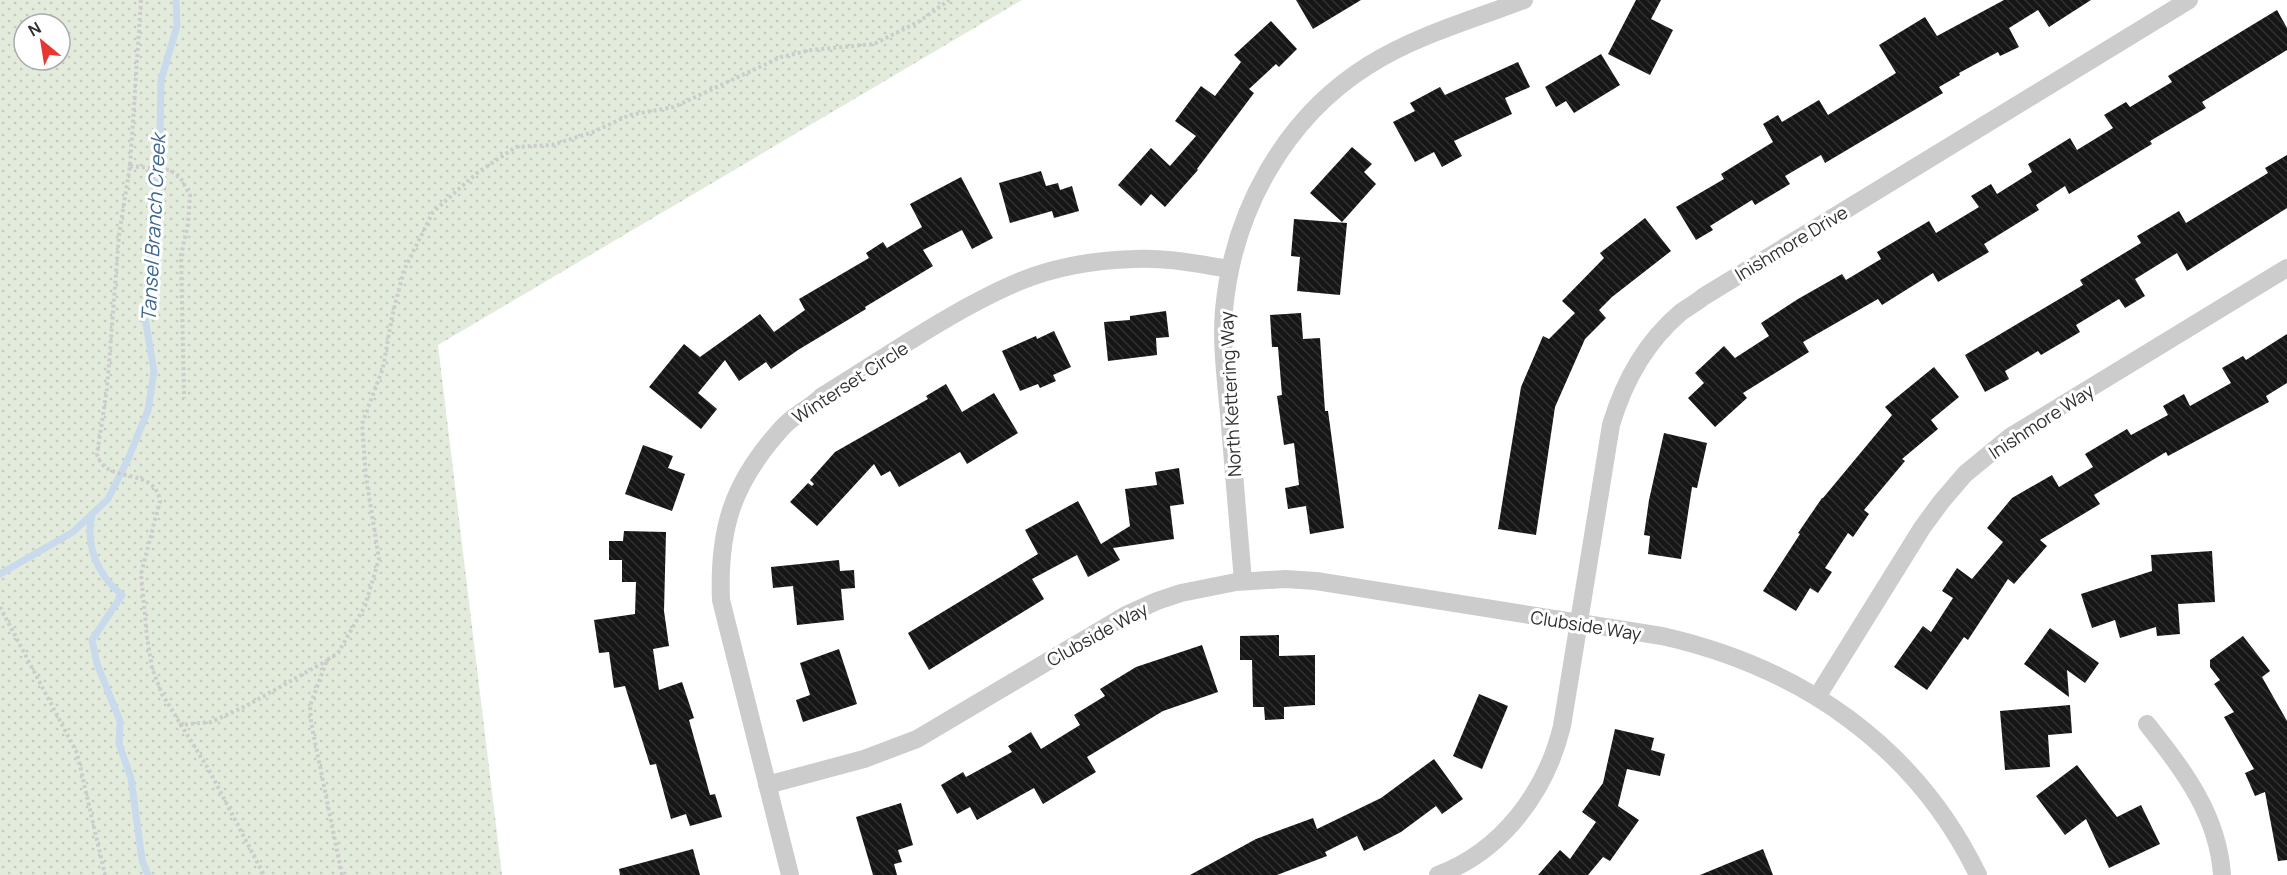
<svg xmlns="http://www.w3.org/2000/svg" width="2287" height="875" font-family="Manrope,sans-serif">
<defs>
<pattern id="grass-dots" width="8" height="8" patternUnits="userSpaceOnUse" patternTransform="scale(1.5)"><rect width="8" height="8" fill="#e3ecdc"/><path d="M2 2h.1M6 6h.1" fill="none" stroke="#c3cbbd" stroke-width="1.8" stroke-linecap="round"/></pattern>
<pattern id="building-back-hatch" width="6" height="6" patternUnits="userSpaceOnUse" patternTransform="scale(1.5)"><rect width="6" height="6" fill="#161616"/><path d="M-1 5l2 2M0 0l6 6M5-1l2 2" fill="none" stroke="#303030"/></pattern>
</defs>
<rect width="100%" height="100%" fill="#fff"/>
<path fill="url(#grass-dots)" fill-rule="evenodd" d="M0,0h1022l-584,345 64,530h-502zM24,24h36v36h-36z"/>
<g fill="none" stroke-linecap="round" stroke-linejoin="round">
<g stroke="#c9daec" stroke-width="7">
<path d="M92,514c-7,31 5,61 30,81l-30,45 5,24 23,57 -1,23 12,34 11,82 6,15"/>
<path d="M0,574l73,-42 35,-33 21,-42 19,-47 6,-39 -9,-53 15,-182 1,-56 16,-54 -1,-26"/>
</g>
</g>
<g fill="url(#building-back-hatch)">
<path d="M1296,0h65l-48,29z"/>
<path d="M1636,0h25l-10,19 22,11 -23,45 -42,-21z"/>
<path d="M2004,0h87l-42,27 -11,-17 -29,18 10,19 -19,9 -2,-4 -39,21 1,2 -21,12 4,6 -118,70 -4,-8 -36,21 5,8 -35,21 -3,-5 -42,26 3,4 -17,10 -20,-33 48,-28 -3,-5 52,-32 -10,-18 15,-9 4,7 37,-22 9,15 68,-42 -17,-28 46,-28 12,19z"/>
<path d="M2277,10l10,18v22l-85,52 4,6 -56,33 2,3 -83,50 -4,-8 -29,19 3,5 -55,34 5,8 -51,30 -5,-9 -51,32 -4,-6 -75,43 6,10 -66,41 4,5 -32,29 -27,-29 16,-15 -9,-10 29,-27 11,12 34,-22 -8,-13 37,-24 44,-25 4,6 35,-21 -4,-7 52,-31 7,12 43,-26 -8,-11 20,-12 6,10 35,-22 -4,-8 42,-26 7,12 36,-22 -9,-13 22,-13 4,5 42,-25 -4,-6z"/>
<path d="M1271,21l26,28 -18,18 -3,-3 -27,25 5,4 -57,76 1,1 -33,37 -14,-13 -10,12 -23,-21 33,-37 19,18 26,-30 -21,-15 26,-35 14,10 26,-34 -7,-7z"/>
<path d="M1601,54l19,31 -46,28 -8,-12 -10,6 -11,-20z"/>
<path d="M1518,62l12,25 -25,11 7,16 -58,27 8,15 -20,11 -8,-15 -19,10 -22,-40 22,-11 -5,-8 30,-16 5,8z"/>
<path d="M1352,147l20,17 -8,8 12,12 -34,38 -32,-29z"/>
<path d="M2287,155v53l-100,63 -10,-18 -42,26 10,17 -20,12 -6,-9 -43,26 4,7 -39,23 -3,-4 -33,20 4,8 -24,13 -20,-37 118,-70 -3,-5 61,-37 -4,-7 42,-25 7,12 82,-50 -3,-5z"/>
<path d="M1041,171l5,15 12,-3 2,7 12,-4 7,25 -25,7 -2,-7 -42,12 -11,-40z"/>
<path d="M961,177l32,61 -21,11 -10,-19 -39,20 10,16 -68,41 1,2 -68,41 -27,19 -5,-7 -27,19 -14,-21 -27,33 19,16 -16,20 -52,-42 35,-43 16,13 60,-43 14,18 31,-22 -6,-11 70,-41 -3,-5 17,-11 4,6 35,-21 -12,-23z"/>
<path d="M1645,218l26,33 -59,46 -13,13 7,8 -21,21 -30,68 -19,128 -38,-6 23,-142 22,-51 6,3 26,-26 -13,-12 42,-43 -4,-5z"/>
<path d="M1294,219l53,4 -7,72 -43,-4 3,-34 -9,-1z"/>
<path d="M1166,311l3,26 -13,1 1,17 -49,6 -4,-39 26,-2v-4z"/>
<path d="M1301,313l2,26 17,-1 5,73h3l16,117 -34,6 -4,-28 -18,3 -3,-21 14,-3 -5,-42 -10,2 -7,-49 5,-1 -4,-48h-6l-2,-32z"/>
<path d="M1054,331l17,36 -18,8 3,6 -16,7 -2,-4 -18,7 -18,-40 34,-15 1,3z"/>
<path d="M2287,334v49l-21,13 3,6 -101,54 -2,-4 -72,43 6,9 -60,36 7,6 -33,38 -6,-5 -40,61 -4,-3 -37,53 -33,-23 29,-41 8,6 22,-34 -11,-7 15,-23 15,11 31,-37 -16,-14 25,-30 40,-23 7,12 34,-20 -8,-13 42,-25 4,6 37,-20 -5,-9 21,-12 6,12 41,-23 -9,-15 21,-12 3,4z"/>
<path d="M1934,367l25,30 -28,23 7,9 -36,30 3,2 -41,49 5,4 -16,23 -5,-4 -23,35 7,4 -14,21 -8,-5 -14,23 -33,-20 37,-57 -2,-1 24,-35h1l69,-83 -7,-8z"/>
<path d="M946,384l16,28 32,-19 24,40 -51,31 -7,-12 -61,35 -9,-16 -9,5 -7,-12 -57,62 -27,-24 18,-19 4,3 2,-2 -4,-4 25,-28 93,-53 -2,-3z"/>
<path d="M1664,433l43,10 -10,45 -5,-1 -11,72 -33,-5 2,-18 -6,-1 5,-35z"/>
<path d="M643,445l30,11 -5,12 17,6 -13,37 -47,-17z"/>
<path d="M1179,468l5,36 -14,2 4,33 -61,9 7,12 -32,17 -11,-22 -45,24 12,20 -115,71 -21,-37 130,-79 -13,-24 53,-29 23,43 29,-18 -5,-37 32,-4 -2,-13z"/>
<path d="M624,531l42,1 -2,79 5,35 -16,3 6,41 23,-8 12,36 -5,2 21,75 5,-1 7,23 -32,9 -4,-12 -15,5 -15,-55 -6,1 -25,-79 -11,2 -5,-36 -10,1 -5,-33 41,-6 1,-32h-14v-22h-13v-19h14z"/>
<path d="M2212,551l3,51 -37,2 2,30 -23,2 -1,-9 -36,11 -5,-18 -23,8 -11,-34 71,-23 -1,-16z"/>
<path d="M839,560l1,11 14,-1 1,18 -14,1 3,31 -47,5 -4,-39 -20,2 -2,-21z"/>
<path d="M2050,628l49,35 -14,20 -18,-13 2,27 -45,-33z"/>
<path d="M1279,635v21l36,-1v50l-31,2v12l-19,1 -1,-13h-11l-1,-47h-12v-24z"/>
<path d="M2243,636l27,35 -8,6 25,44v139l-9,1 -13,-69 -10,4 -10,-23 9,-4 -30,-52 10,-5 -20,-28 6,-4 -10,-13v-7z"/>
<path d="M1202,645l16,47 -55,19 -76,46 9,15 -53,32 -9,-16 -57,32 -7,-13 -13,7 -16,-29 22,-13 3,5 46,-25 -4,-6 23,-14 10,17 39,-24 -6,-10 31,-19 -5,-7 36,-22z"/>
<path d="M839,649l18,55 -54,18 -7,-22 14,-5 -10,-32z"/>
<path d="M1479,694l29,12 -26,63 -29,-13z"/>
<path d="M2070,705l2,28 -24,2 2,32 -45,3 -5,-59z"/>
<path d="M1615,729l39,9 -3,12 14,4 -5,22 -33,-7 -9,37 21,14 -29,41 -7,-4 -15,18h-50l22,-25 10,9 26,-37 -14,-10 21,-29z"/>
<path d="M1434,759l29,40 -21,15 -6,-8 -35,26 -37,19 -7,-15 -32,16 2,4 -50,19h-87l66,-36 57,-21 4,11 64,-31z"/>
<path d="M2077,765l40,52 24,-12 19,39 -51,24 -23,-49 -21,16 -29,-39z"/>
<path d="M901,803l12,42 -15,5 4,12 -8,2 3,11h-24l-17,-58z"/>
<path d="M693,849l7,26h-80l-1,-6z"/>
<path d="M1763,849l10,26h-73z"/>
</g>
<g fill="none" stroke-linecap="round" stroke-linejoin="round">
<g stroke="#ccc" stroke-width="4" stroke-dasharray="3 3" stroke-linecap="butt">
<path d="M141,0l-11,166 -11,69 -12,154 -10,65c9,32 57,11 63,47l-19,73 6,63 5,31 10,26 47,76 55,105"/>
<path d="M130,166l40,4 10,7 10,18 -2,29 -7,31 3,143"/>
<path d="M0,607l77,146 28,122"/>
<path d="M179,725l32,-3 35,-16 82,-46"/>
<path d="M342,875l-31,-153 -1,-16 17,-46 11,-7 27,-47 14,-47 -13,-82 -4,-53 21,-56 9,-51 12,-47 29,-58 44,-39 39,-26 36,-2 41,-13 37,-17 44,-8 107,-50 30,-7 63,-6 46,-23 29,-21"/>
</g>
<g stroke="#ccc" stroke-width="18">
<path d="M1243,581c-5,-55 -9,-111 -14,-167 -3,-34 -8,-70 -5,-104 9,-98 60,-192 145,-245 48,-30 103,-45 155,-65"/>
<path d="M1817,697l105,-169 19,-26 24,-28 45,-37 277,-169"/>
<path d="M2147,724c36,46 71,90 75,151"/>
<path d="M767,785l97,-26 53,-20 209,-124 31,-14 24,-8 55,-11 49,-3 31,2 346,55c138,31 253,109 316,239"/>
<path d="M790,875l-69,-275c-3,-72 12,-118 61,-172 11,-13 27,-19 39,-31 64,-39 129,-86 197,-115 36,-15 77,-22 116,-23 32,-2 64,5 95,10"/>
<path d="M1438,875c64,-24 108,-83 124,-149l49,-301c13,-44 34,-82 69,-112 8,-6 16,-10 23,-16l486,-297"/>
</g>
</g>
<g text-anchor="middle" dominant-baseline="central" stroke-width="6" stroke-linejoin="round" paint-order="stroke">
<g font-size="18" fill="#2f2f2f" stroke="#fff">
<text transform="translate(1791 243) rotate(-31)">Inishmore Drive</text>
<text transform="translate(850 382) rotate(-33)">Winterset Circle</text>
<text transform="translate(1230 394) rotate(-93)">North Kettering Way</text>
<text transform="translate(2041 421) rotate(-33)">Inishmore Way</text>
<text transform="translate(1586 625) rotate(9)">Clubside Way</text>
<text transform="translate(1097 634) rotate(-29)">Clubside Way</text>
</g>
<g font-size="20" font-style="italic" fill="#3c6791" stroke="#fff">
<text transform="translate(153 228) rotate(-87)">Tansel Branch Creek</text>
</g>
</g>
<g transform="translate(42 42) rotate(330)"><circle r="28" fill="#ffffff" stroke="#acacac" stroke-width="1.5"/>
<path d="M0-4.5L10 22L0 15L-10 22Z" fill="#e63831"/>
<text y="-9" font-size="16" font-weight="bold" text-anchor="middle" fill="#2f2f2f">N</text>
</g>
</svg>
